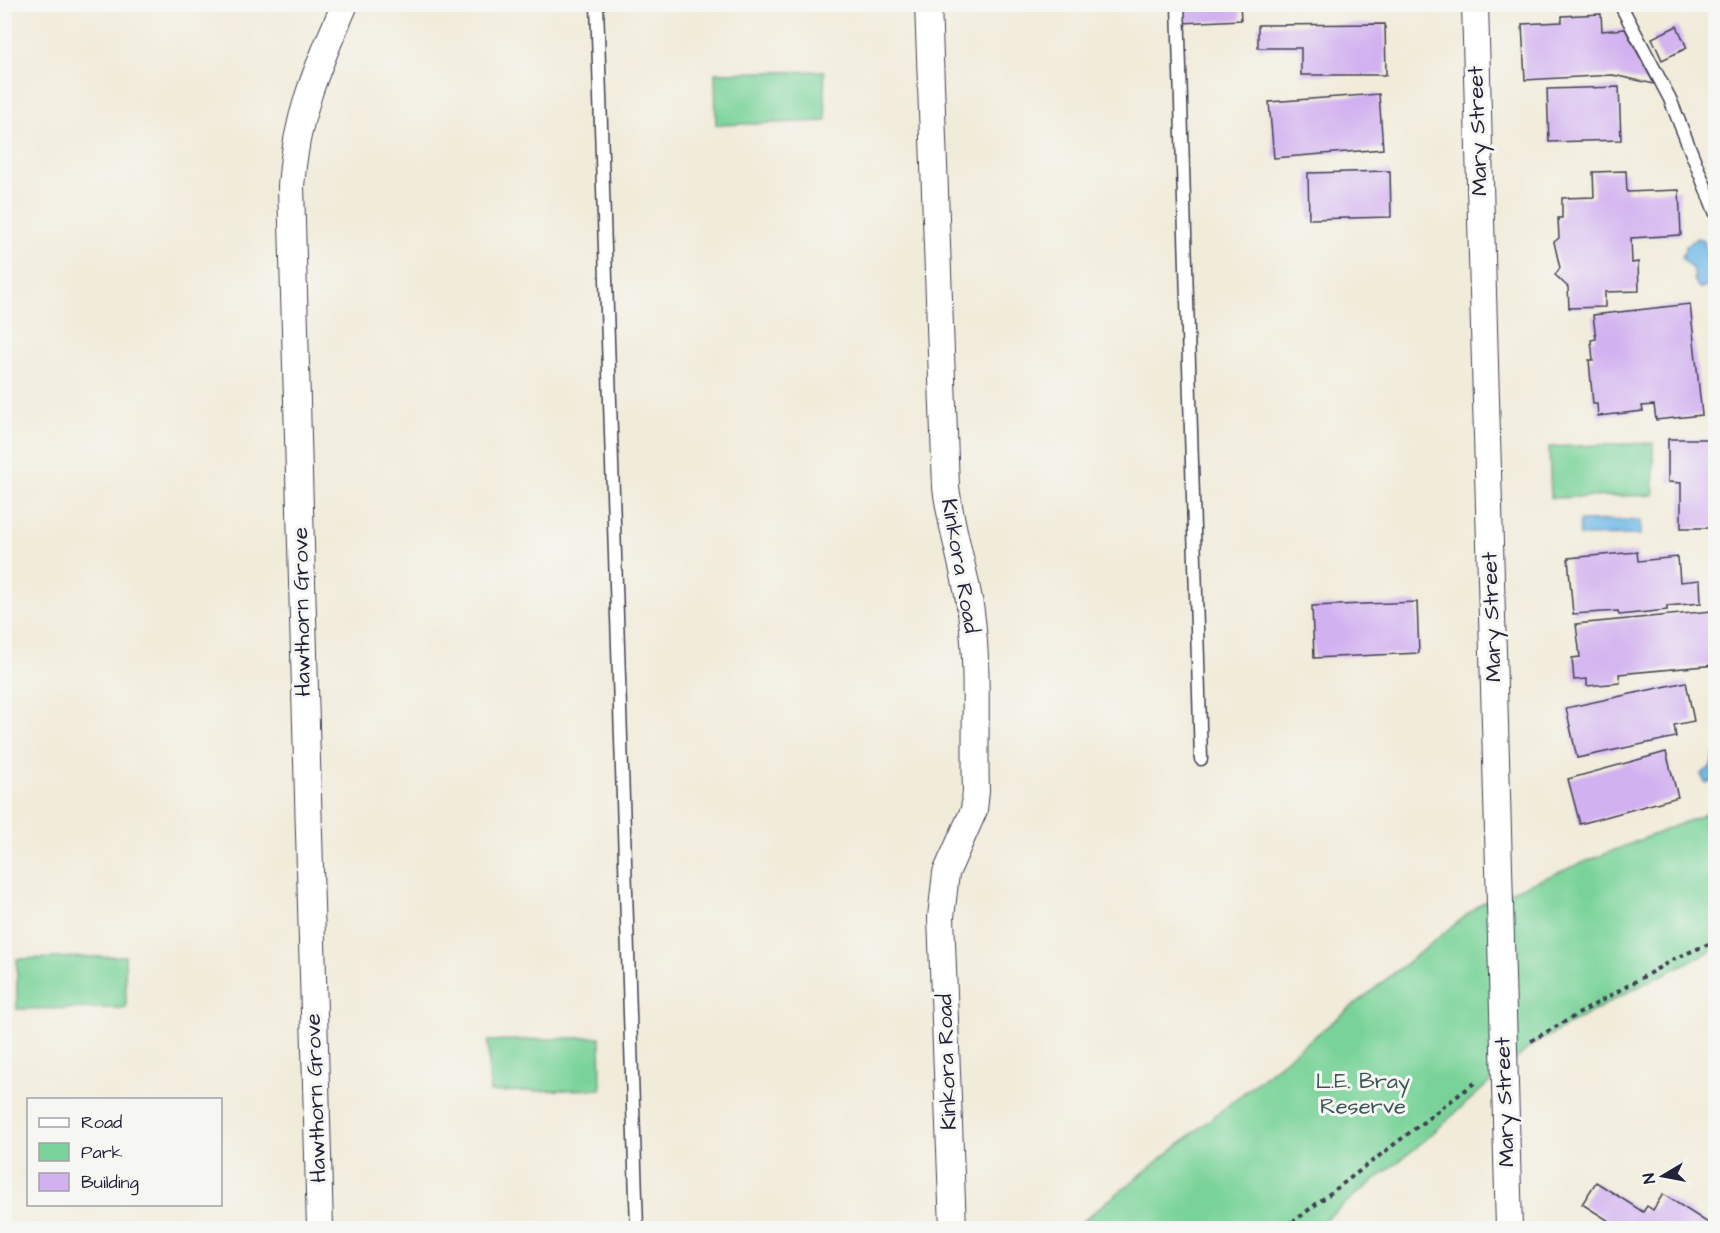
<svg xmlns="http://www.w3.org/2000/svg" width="1720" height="1233" font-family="'Architects Daughter',sans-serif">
<rect width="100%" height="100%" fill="#f6f6f2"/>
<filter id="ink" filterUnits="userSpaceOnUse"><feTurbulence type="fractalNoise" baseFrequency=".0167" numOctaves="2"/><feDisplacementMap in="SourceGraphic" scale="12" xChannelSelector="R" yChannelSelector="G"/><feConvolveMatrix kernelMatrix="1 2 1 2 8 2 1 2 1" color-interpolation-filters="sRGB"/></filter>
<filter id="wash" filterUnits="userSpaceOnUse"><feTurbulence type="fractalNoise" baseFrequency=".008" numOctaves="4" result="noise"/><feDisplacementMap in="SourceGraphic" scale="24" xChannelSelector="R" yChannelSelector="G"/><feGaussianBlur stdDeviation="1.35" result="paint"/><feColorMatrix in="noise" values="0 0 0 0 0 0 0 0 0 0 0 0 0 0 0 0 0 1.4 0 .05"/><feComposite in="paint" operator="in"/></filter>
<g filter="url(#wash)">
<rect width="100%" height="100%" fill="#f1ebd9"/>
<g fill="#79d399" stroke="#4e7a6a" stroke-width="1.5">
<path d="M824,71l2,50 -110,4 -1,-52z"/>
<path d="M1653,443l1,52 -103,3 -2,-51z"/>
<path d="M1715,810v139l-89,44 -94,52 -115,102 -103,81h-240l408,-325z"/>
<path d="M125,956l1,52 -109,1v-50z"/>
<path d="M600,1037l1,52 -111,3 -2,-51z"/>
</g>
<g fill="#70b9e8" stroke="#496e92" stroke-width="1.5">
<path d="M1697,238l7,2 3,18 7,20 -3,9 -12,1 -5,-8v-9l-12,-13 4,-12z"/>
<path d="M1641,520v15l-61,1 -1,-15z"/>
<path d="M1715,752v28l-10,3 -4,-9 10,-7z"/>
</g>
<g id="blocks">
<g fill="#d2b1f0">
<path d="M1181,4h59l1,16 -59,3z"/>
<path d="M1705,4h11v21z"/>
<path d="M1601,14l1,17 23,-2 29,55 -41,-9 -88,5 -3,-56 40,-2v-6z"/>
<path d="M1385,24l1,51h-85v-27h-43v-23z"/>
<path d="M1677,26l10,22 -25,12 -10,-22z"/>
<path d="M1619,87l2,53 -72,2 -2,-53z"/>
<path d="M1379,94l4,55 -109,9 -5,-56z"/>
<path d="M1390,171l1,46 -82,2 -1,-46z"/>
<path d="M1626,171l1,21 52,-2 2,45 -50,3 1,25 6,-1 1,29 -34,1v15l-36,1 -1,-21 -13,-12 5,-7 -6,-26 5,-4 -1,-20h4v-20l32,-1 -1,-25z"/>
<path d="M1690,304l12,111 -46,5 -2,-15 -12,1 1,5 -45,5 -1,-12h-4l-4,-44h4l-2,-20 5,-1 -3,-24z"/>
<path d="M1668,439h48v89h-35v-45l-13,-1z"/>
<path d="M1637,552l1,9 40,-4 2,25 20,-2 1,23 -34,3v4l-48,5 -1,-4 -45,3 -5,-56z"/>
<path d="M1417,602l2,51 -105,5 -2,-52z"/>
<path d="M1712,611l4,54 -97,9 1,9 -33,3v-7l-13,1 -2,-22 8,-1 -4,-33z"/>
<path d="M1686,682l8,39 -20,4 2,12 -99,21 -11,-50z"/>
<path d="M1666,752l12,45 -98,27 -12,-45z"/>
<path d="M1596,1182l47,30 4,-6 6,4 10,-16 53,34h-96l-38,-24z"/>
</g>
</g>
</g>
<g filter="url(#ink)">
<use href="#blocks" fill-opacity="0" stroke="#414053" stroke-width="1.5"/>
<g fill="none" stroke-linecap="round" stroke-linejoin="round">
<defs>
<g id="service">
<path d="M597,4l40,1224"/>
<path d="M1178,4l23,755"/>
<path d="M1620,4l50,95 46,115"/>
</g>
<g id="minor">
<path d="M928,4l18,483c5,42 19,83 25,125 8,59 3,120 5,179l-2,19 -28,63 -5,44 12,311"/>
<path d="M1475,4l34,1224"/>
<path d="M320,1228l-29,-1042c5,-71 26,-118 54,-182"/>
</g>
</defs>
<use href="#service" stroke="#414053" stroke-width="15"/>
<use href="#minor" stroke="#414053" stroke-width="28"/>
<g stroke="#414053" stroke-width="4" stroke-dasharray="4.5 4.5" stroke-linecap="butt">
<path d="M1531,1041l145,-83 40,-17"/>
<path d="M1285,1228l192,-147"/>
</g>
<use href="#service" stroke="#fff" stroke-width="12"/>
<use href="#minor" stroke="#fff" stroke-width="26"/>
</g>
</g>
<g text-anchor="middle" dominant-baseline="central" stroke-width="6" stroke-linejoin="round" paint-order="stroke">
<g font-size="22" fill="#22223b" stroke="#f6f6f2">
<text transform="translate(1478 131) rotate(-92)">Mary Street</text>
<text transform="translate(960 566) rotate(80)">Kinkora Road</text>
<text transform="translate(302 612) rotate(-91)">Hawthorn Grove</text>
<text transform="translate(1492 617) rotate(-92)">Mary Street</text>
<text transform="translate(947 1062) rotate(-92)">Kinkora Road</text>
<text transform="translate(316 1098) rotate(-92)">Hawthorn Grove</text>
<text transform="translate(1505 1102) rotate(-92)">Mary Street</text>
</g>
<g font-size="22" fill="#3c5757" stroke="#f6f6f2">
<text x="1363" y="1081">L.E. Bray<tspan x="1363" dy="25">Reserve</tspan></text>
</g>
</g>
<rect width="1720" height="1233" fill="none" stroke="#f6f6f2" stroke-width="24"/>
<rect x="27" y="1098" width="195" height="108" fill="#f6f6f2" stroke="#a1a1a9" stroke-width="1.5"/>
<rect x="39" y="1118" width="30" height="9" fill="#ffffff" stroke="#a1a1a9" stroke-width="1.5"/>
<text x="81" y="1128" font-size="18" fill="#22223b">Road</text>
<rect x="39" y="1143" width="30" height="18" fill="#79d399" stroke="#a1a1a9" stroke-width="1.5"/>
<text x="81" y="1158" font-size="18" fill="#22223b">Park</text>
<rect x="39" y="1173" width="30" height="18" fill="#d2b1f0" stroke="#a1a1a9" stroke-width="1.5"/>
<text x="81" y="1188" font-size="18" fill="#22223b">Building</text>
<g transform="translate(1663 1176) rotate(260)" stroke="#f6f6f2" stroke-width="4.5" paint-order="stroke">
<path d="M0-4.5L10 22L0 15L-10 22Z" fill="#22223b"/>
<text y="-9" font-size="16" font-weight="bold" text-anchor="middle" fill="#22223b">N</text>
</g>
</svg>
